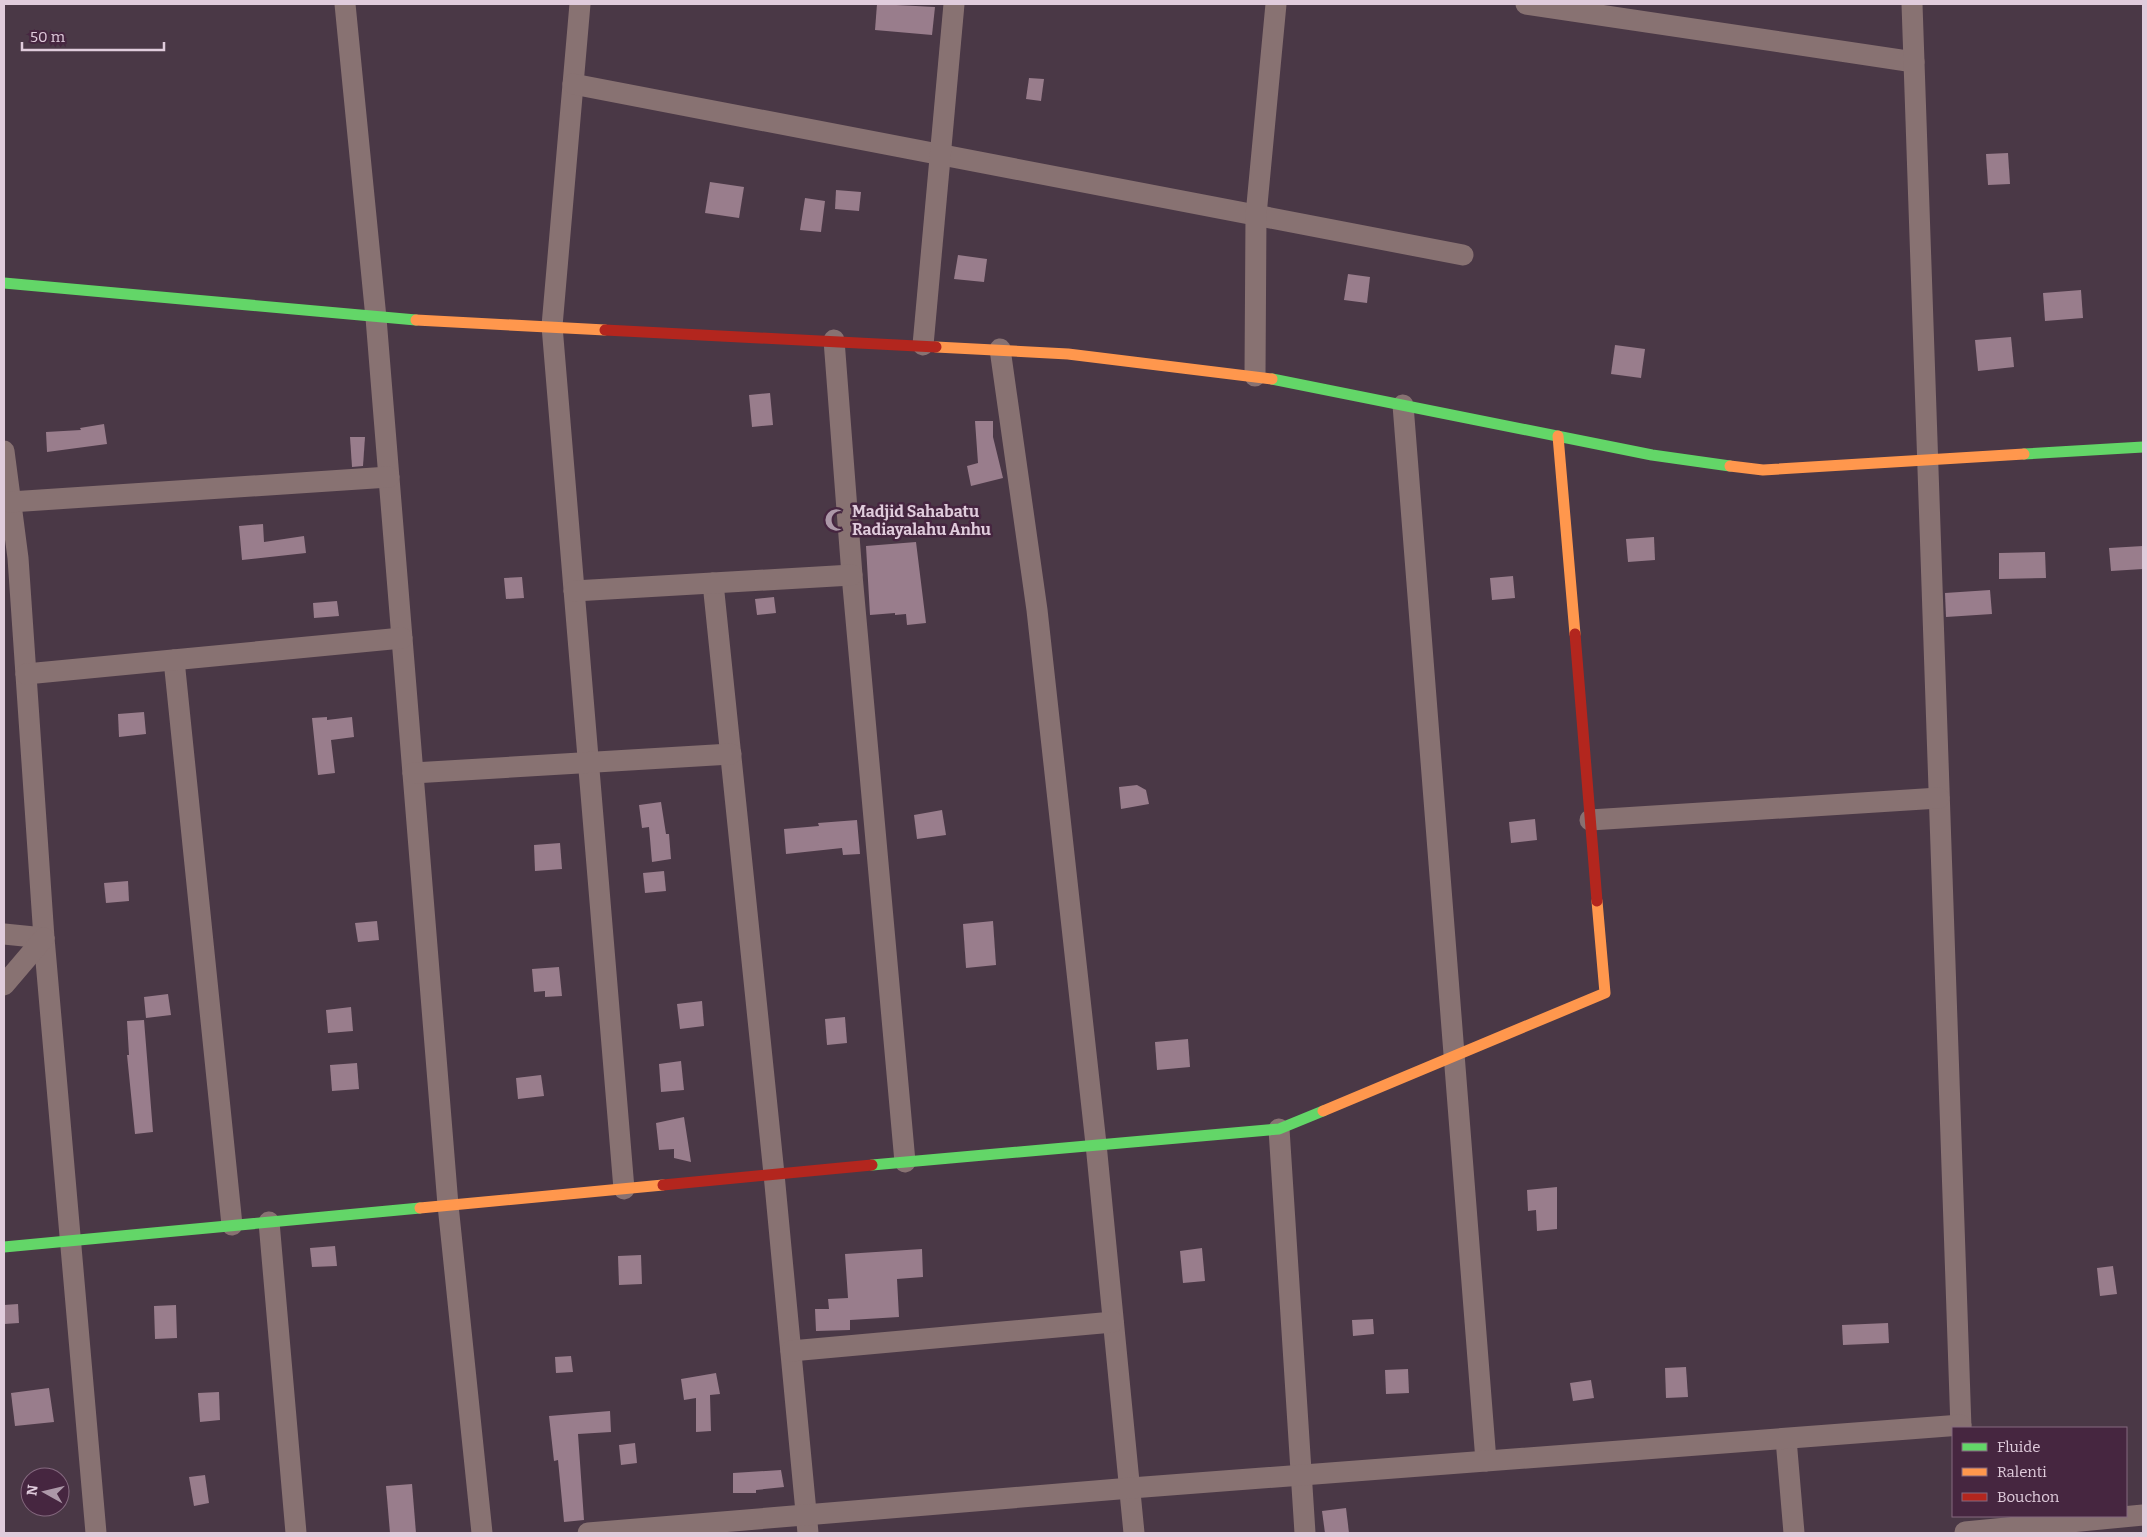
<svg xmlns="http://www.w3.org/2000/svg" width="2147" height="1537" font-family="Bitter,serif">
<rect width="100%" height="100%" fill="#4a3846"/>
<g fill="#997d8c">
<path d="M877,4l58,3 -3,28 -57,-5z"/>
<path d="M1029,78l15,1 -3,22 -15,-2z"/>
<path d="M2008,153l2,31 -22,1 -2,-31z"/>
<path d="M710,182l34,5 -5,31 -34,-5z"/>
<path d="M836,190l25,2 -2,19 -24,-2z"/>
<path d="M805,198l20,3 -4,31 -21,-2z"/>
<path d="M958,255l29,4 -3,23 -30,-3z"/>
<path d="M1348,274l22,3 -3,26 -23,-3z"/>
<path d="M2081,290l2,28 -38,3 -2,-28z"/>
<path d="M2011,337l3,30 -36,4 -3,-31z"/>
<path d="M1615,345l30,4 -4,29 -30,-4z"/>
<path d="M770,393l3,32 -21,2 -3,-32z"/>
<path d="M975,421h18v16l10,41 -32,8 -4,-20 11,-3z"/>
<path d="M104,424l3,20 -60,8 -1,-20 35,-2 -1,-2z"/>
<path d="M350,437h15l-2,29 -11,1z"/>
<path d="M263,524l1,18 40,-6 2,17 -64,7 -3,-34z"/>
<path d="M1654,537l1,23 -27,2 -2,-23z"/>
<path d="M916,542l10,81 -19,2 -1,-11 -11,1v-2l-25,2 -4,-69z"/>
<path d="M2143,546v23l-32,2 -2,-23z"/>
<path d="M2045,552l1,26 -47,1v-26z"/>
<path d="M1513,576l2,22 -23,2 -2,-22z"/>
<path d="M522,577l2,21 -18,1 -2,-21z"/>
<path d="M1990,590l2,24 -46,3 -1,-24z"/>
<path d="M774,597l2,16 -19,2 -2,-16z"/>
<path d="M337,601l2,15 -25,2 -1,-15z"/>
<path d="M144,712l2,22 -27,3 -1,-23z"/>
<path d="M327,717v3l25,-3 2,20 -23,3 4,33 -17,2 -6,-57z"/>
<path d="M1137,785l9,5 3,14 -28,5 -2,-22z"/>
<path d="M661,802l5,32h3l2,25 -19,3 -3,-35 -7,1 -3,-23z"/>
<path d="M942,810l4,25 -29,4 -3,-24z"/>
<path d="M1535,819l2,21 -26,3 -2,-21z"/>
<path d="M857,820l3,34 -17,1 -1,-7 -56,6 -2,-25 35,-3 -1,-3z"/>
<path d="M560,843l2,26 -27,2 -1,-26z"/>
<path d="M664,871l2,20 -21,2 -2,-20z"/>
<path d="M128,881l1,20 -23,2 -2,-20z"/>
<path d="M377,921l2,19 -21,2 -3,-19z"/>
<path d="M993,921l3,44 -30,3 -3,-44z"/>
<path d="M559,967l3,29 -17,1v-6l-11,1 -2,-23z"/>
<path d="M168,994l3,21 -25,3 -2,-21z"/>
<path d="M702,1001l2,25 -24,3 -3,-25z"/>
<path d="M351,1007l2,24 -25,2 -2,-23z"/>
<path d="M845,1017l2,26 -20,2 -2,-26z"/>
<path d="M144,1020l9,112 -18,2 -8,-79h2l-2,-34z"/>
<path d="M1188,1039l2,28 -33,3 -2,-28z"/>
<path d="M681,1061l3,29 -23,2 -2,-28z"/>
<path d="M357,1063l2,26 -27,2 -2,-26z"/>
<path d="M541,1075l3,21 -26,3 -2,-21z"/>
<path d="M684,1117l7,45 -17,-4v-9l-15,1 -3,-27z"/>
<path d="M1557,1187v42l-20,2 -1,-21 -8,1 -1,-21z"/>
<path d="M335,1246l2,20 -25,1 -2,-19z"/>
<path d="M1202,1248l3,33 -22,2 -3,-32z"/>
<path d="M922,1249l1,28 -26,2 2,38 -49,3v10l-34,1 -1,-22h14l-1,-10 20,-1 -3,-44z"/>
<path d="M641,1255l1,29 -23,1 -1,-29z"/>
<path d="M2113,1266l4,28 -17,2 -3,-28z"/>
<path d="M18,1304l1,19 -15,1v-19z"/>
<path d="M176,1305l1,33 -22,1 -1,-33z"/>
<path d="M1373,1319l1,15 -21,2 -1,-16z"/>
<path d="M1888,1323l1,20 -46,2 -1,-20z"/>
<path d="M571,1356l2,16 -17,1 -1,-16z"/>
<path d="M1686,1367l2,30 -22,1 -1,-30z"/>
<path d="M1408,1369l1,24 -23,1 -1,-24z"/>
<path d="M716,1373l4,21 -10,1 1,36 -15,1v-34l-12,2 -3,-21z"/>
<path d="M1591,1380l3,18 -21,3 -3,-18z"/>
<path d="M49,1388l5,34 -39,4 -4,-33z"/>
<path d="M219,1392l1,28 -20,2 -2,-29z"/>
<path d="M610,1411l1,21 -33,2 6,86 -20,2 -6,-62 -4,1 -5,-45z"/>
<path d="M635,1443l2,20 -16,2 -2,-20z"/>
<path d="M781,1470l3,17 -28,3v3h-23v-20z"/>
<path d="M205,1475l4,28 -15,3 -5,-29z"/>
<path d="M412,1484l4,49h-26l-4,-47z"/>
<path d="M1346,1508l3,25h-24l-3,-22z"/>
</g>
<g fill="none" stroke-linecap="round" stroke-linejoin="round">
<g stroke="#887272" stroke-width="21">
<path d="M345,4l31,314 72,887 34,328"/>
<path d="M580,4l-28,322 72,863"/>
<path d="M1526,4l388,58"/>
<path d="M1912,4l49,1424"/>
<path d="M573,84l890,171"/>
<path d="M834,340l18,235 53,587"/>
<path d="M923,345l31,-341"/>
<path d="M1000,349l37,261 59,534 38,389"/>
<path d="M1255,376l1,-161 20,-211"/>
<path d="M1403,405l83,1056"/>
<path d="M4,451l14,107 26,380 52,595"/>
<path d="M10,502l379,-25"/>
<path d="M713,583l61,591 34,359"/>
<path d="M574,591l278,-16"/>
<path d="M174,660l58,565"/>
<path d="M26,674l376,-36"/>
<path d="M413,773l318,-19"/>
<path d="M1590,820l349,-22"/>
<path d="M4,934l40,4"/>
<path d="M4,985l40,-47"/>
<path d="M1279,1129l26,404"/>
<path d="M269,1222l27,311"/>
<path d="M791,1351l322,-29"/>
<path d="M1786,1439l8,94"/>
<path d="M1965,1532l178,-17"/>
<path d="M588,1533l543,-45 830,-63"/>
</g>
<g stroke="#63d668" stroke-width="11">
<path d="M4,283l412,37"/>
<path d="M1272,379l380,76 78,11"/>
<path d="M2024,454l119,-7"/>
<path d="M872,1165l407,-36 44,-18"/>
<path d="M4,1247l416,-39"/>
</g>
<g stroke="#ff974d" stroke-width="11">
<path d="M416,320l189,10"/>
<path d="M936,347l132,7 204,25"/>
<path d="M1558,436l17,198"/>
<path d="M1730,466l33,4 261,-16"/>
<path d="M1323,1111l282,-118 -8,-92"/>
<path d="M420,1208l243,-23"/>
</g>
<g stroke="#b3261e" stroke-width="11">
<path d="M605,330l331,17"/>
<path d="M1575,634l22,267"/>
<path d="M663,1185l209,-20"/>
</g>
</g>
<defs>
<symbol id="mosque-bare" viewBox="-9 -9 18 18"><path d="M3.5-4.9A6 6 0 1 0 3.5 4.9A5 5 0 1 1 3.5-4.9Z" fill="#ac98a8" stroke="#462640" stroke-width="2.5" paint-order="stroke"/></symbol>
</defs>
<g fill-rule="evenodd">
<use href="#mosque-bare" x="820" y="504" width="32" height="32"/>
</g>
<g text-anchor="middle" dominant-baseline="central" stroke-width="5" stroke-linejoin="round" paint-order="stroke">
<g font-size="16" font-weight="bold" fill="#e0ccdc" stroke="#462640" text-anchor="start">
<text x="852" y="511">Madjid Sahabatu<tspan x="852" dy="18">Radiayalahu Anhu</tspan></text>
</g>
</g>
<rect width="2147" height="1537" fill="none" stroke="#e0ccdc" stroke-width="10"/>
<rect x="1952" y="1427" width="175" height="90" fill="#462640" stroke="#84687e"/>
<rect x="1962" y="1443" width="25" height="8" fill="#63d668" stroke="#84687e"/>
<text x="1997" y="1452" font-size="15" fill="#e0ccdc">Fluide</text>
<rect x="1962" y="1468" width="25" height="8" fill="#ff974d" stroke="#84687e"/>
<text x="1997" y="1477" font-size="15" fill="#e0ccdc">Ralenti</text>
<rect x="1962" y="1493" width="25" height="8" fill="#b3261e" stroke="#84687e"/>
<text x="1997" y="1502" font-size="15" fill="#e0ccdc">Bouchon</text>
<g transform="translate(45 1492) rotate(278)"><circle r="24" fill="#462640" stroke="#84687e"/>
<path d="M0-4L9 19L0 12L-9 19Z" fill="#ac98a8"/>
<text y="-8" font-size="14" font-weight="bold" text-anchor="middle" fill="#e0ccdc">N</text>
</g>
<path d="M22 42v8h142v-8" fill="none" stroke="#e0ccdc" stroke-width="2.5"/>
<text x="30" y="42" font-size="15" fill="#e0ccdc" stroke="#462640" stroke-width="4" paint-order="stroke">50 m</text>
</svg>
